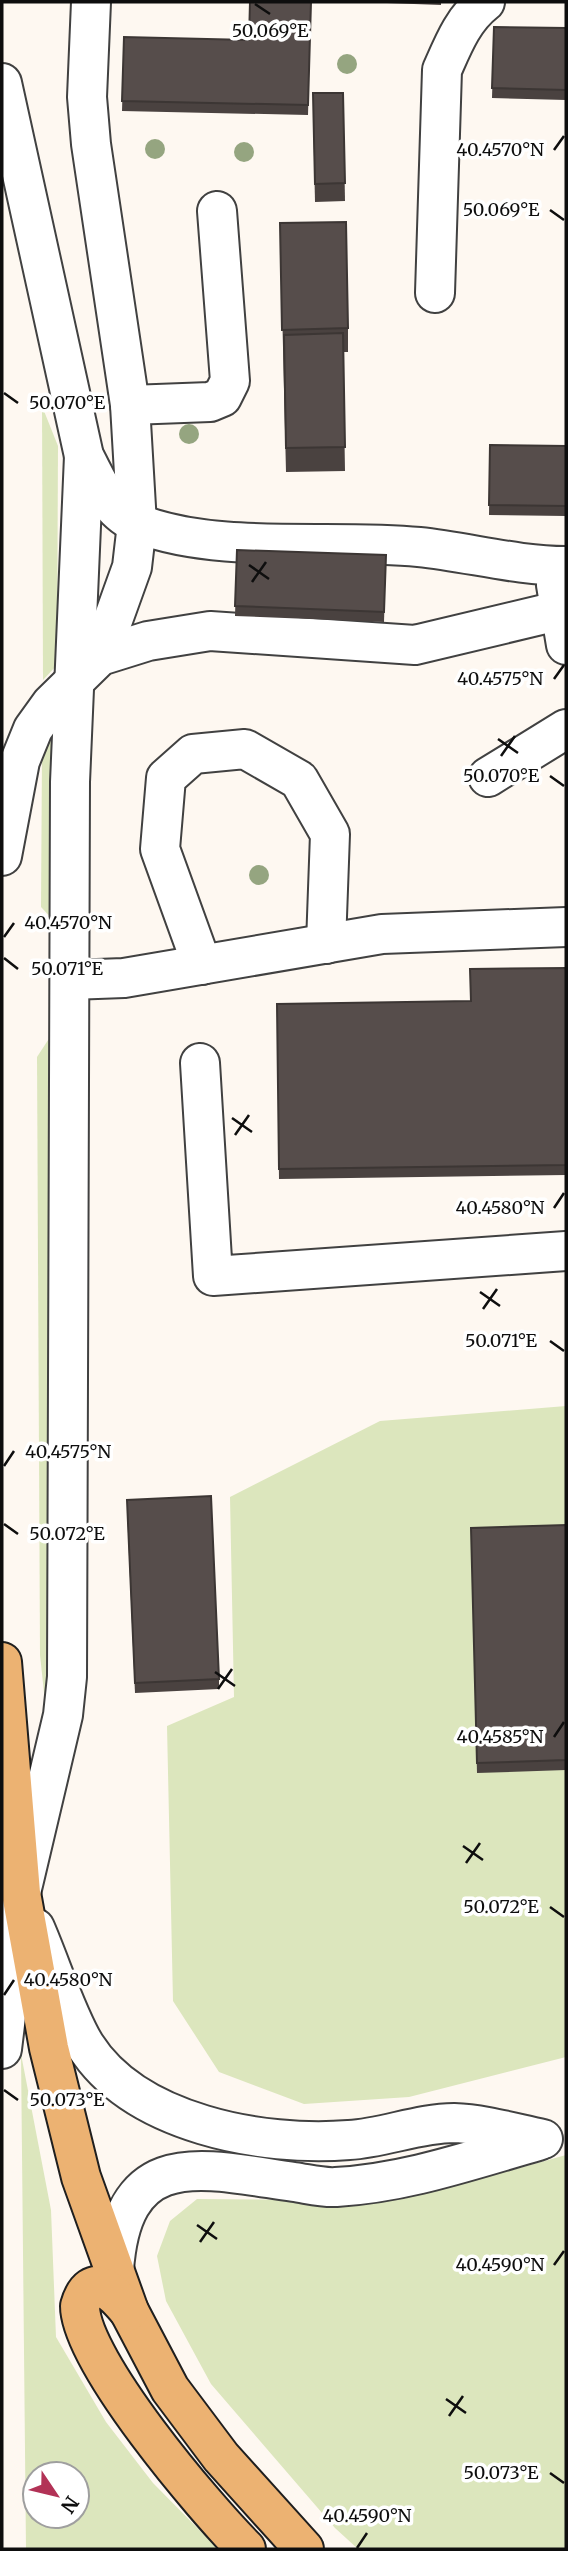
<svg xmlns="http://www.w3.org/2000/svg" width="568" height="2551" font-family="Merriweather,serif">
<rect width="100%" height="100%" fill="#fef8f1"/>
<g fill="#dce6bd" fill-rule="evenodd">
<path d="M42,406l16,40 -1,219 -14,15z"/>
<path d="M57,731l-1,192 -15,-16 1,-153z"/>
<path d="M54,1031l2,618 -9,72 -7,-66 -3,-598z"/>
<path d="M566,1406v651l-157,40 -105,7 -85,-32 -46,-71 -6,-275 67,-29 -4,-200 150,-76z"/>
<path d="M21,2054l30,156 5,127 50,85 47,61 65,66h-192zM77,2474v42h-42v-42z"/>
<path d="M566,2155v394h-208l-23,-21 -124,-144 -45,-83 -9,-45 13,-35 27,-22 141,1 124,-16z"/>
</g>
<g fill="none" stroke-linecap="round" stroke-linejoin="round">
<defs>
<g id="minor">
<path d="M91,2l-4,95 4,47 39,261 7,119 -5,43 -32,89"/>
<path d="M2,83l82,373c14,26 25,57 55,68 82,31 193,14 280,23 49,5 98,19 147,19"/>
<path d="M435,293l7,-223c11,-25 21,-51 43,-68"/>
<path d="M130,405l80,-3 12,-5 8,-16 -13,-170"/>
<path d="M556,585l10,60"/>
<path d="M488,777l78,-48"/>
<path d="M2,856l18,-95 13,-32 18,-25 49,-48 48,-15 62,-10 205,14 151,-36"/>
<path d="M202,965l-42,-116 6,-71 27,-24 52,-5 54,31 31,54 -4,110"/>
<path d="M70,980l54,-2 258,-44 184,-7"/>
<path d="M200,1063l13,213 353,-25"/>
<path d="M35,1928c15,34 32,88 50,117 50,79 177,102 264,95 35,-2 70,-17 105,-17 30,1 60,10 89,16"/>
<path d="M2,2049l19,-156 42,-178 4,-38 3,-895 14,-326"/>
<path d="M114,2270c9,-126 88,-101 180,-88 14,2 29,6 42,5 70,-4 135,-27 202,-46"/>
</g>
<g id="major">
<path d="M2,1662l19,231 28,155 32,129 48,134 41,78 51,68 83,92"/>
<path d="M129,2311c-15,-18 -38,-43 -49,-5 0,55 125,202 166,243"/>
</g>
</defs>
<use href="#minor" stroke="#414141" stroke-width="42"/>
<use href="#major" stroke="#1f1f1f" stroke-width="42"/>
<use href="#minor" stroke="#fff" stroke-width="38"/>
<use href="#major" stroke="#ecb272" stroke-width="38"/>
</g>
<g fill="#95a580">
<circle cx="347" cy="64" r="10"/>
<circle cx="155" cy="149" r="10"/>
<circle cx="244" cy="152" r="10"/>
<circle cx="189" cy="434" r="10"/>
<circle cx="259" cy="875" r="10"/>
</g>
<g fill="#4a4240">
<path d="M311,2l-3,113 -186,-4 2,-74 125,3z"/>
<path d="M360,2h81v3z"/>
<path d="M494,27l72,1v72l-74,-2z"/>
<path d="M343,93l2,108 -30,1 -2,-90z"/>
<path d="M280,223l68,105v24h-5l2,119 -59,1z"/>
<path d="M490,445l76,1v70l-77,-1z"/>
<path d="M237,550l149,5 -2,67 -149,-6z"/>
<path d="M566,968v207l-287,4 -2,-175 194,-3z"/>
<path d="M127,1510l92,169v10l-84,4z"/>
<path d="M566,1525v245l-89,3 -6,-245z"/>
</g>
<g fill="#564d4b" stroke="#3c3634" stroke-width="2">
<path d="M250,2h61l-3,103 -186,-4 2,-64 125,3z"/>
<path d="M494,27l72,1v62l-74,-2z"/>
<path d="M313,93h30l2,90 -30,1z"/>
<path d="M346,222l2,106 -66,2 -2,-107z"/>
<path d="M343,333l2,114 -59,1 -2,-113z"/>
<path d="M490,445l76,1v60l-77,-1z"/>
<path d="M237,550l149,5 -2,57 -149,-6z"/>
<path d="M566,968v197l-287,4 -2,-165 194,-3 -1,-32z"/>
<path d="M211,1496l8,183 -84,4 -8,-183z"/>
<path d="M566,1525v235l-89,3 -6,-235z"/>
</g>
<path fill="none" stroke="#0e0e0e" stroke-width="2.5" d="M255,4l15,10M554,150l10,-14M550,210l14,10M4,393l14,10M249,565l20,14M252,582l14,-20M554,679l10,-14M498,739l20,14M501,756l14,-20M550,776l14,10M4,937l10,-14M4,958l14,11M232,1118l20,14M235,1135l14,-20M554,1208l10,-15M480,1292l20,14M483,1309l14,-20M550,1341l14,10M4,1466l10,-15M4,1524l14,10M215,1672l20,14M218,1689l14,-20M554,1737l10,-15M463,1846l20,14M466,1863l14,-20M550,1907l14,10M4,1995l10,-15M4,2090l14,10M197,2225l20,14M200,2242l14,-20M554,2265l10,-14M446,2399l20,14M449,2416l14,-20M550,2473l14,10M357,2548l10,-15"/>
<g font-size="18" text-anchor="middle" fill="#0e0e0e" stroke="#fff" stroke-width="7" stroke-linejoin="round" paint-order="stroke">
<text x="270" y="37">50.069°E</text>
<text x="500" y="156">40.4570°N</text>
<text x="501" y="216">50.069°E</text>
<text x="67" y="409">50.070°E</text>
<text x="500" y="685">40.4575°N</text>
<text x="501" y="782">50.070°E</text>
<text x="68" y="929">40.4570°N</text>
<text x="67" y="975">50.071°E</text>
<text x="500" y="1214">40.4580°N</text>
<text x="501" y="1347">50.071°E</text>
<text x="68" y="1458">40.4575°N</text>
<text x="67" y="1540">50.072°E</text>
<text x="500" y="1743">40.4585°N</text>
<text x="501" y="1913">50.072°E</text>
<text x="68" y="1986">40.4580°N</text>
<text x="67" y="2106">50.073°E</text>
<text x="500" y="2271">40.4590°N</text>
<text x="501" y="2479">50.073°E</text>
<text x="367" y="2522">40.4590°N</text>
</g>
<rect width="568" height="2551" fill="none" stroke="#0e0e0e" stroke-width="7"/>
<g transform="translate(56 2495) rotate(125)"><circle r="33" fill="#ffffff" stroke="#9f9f9f" stroke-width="2"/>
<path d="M0-5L12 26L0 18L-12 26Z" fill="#b23256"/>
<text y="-10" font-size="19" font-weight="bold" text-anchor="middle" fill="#0e0e0e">N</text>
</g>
</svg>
